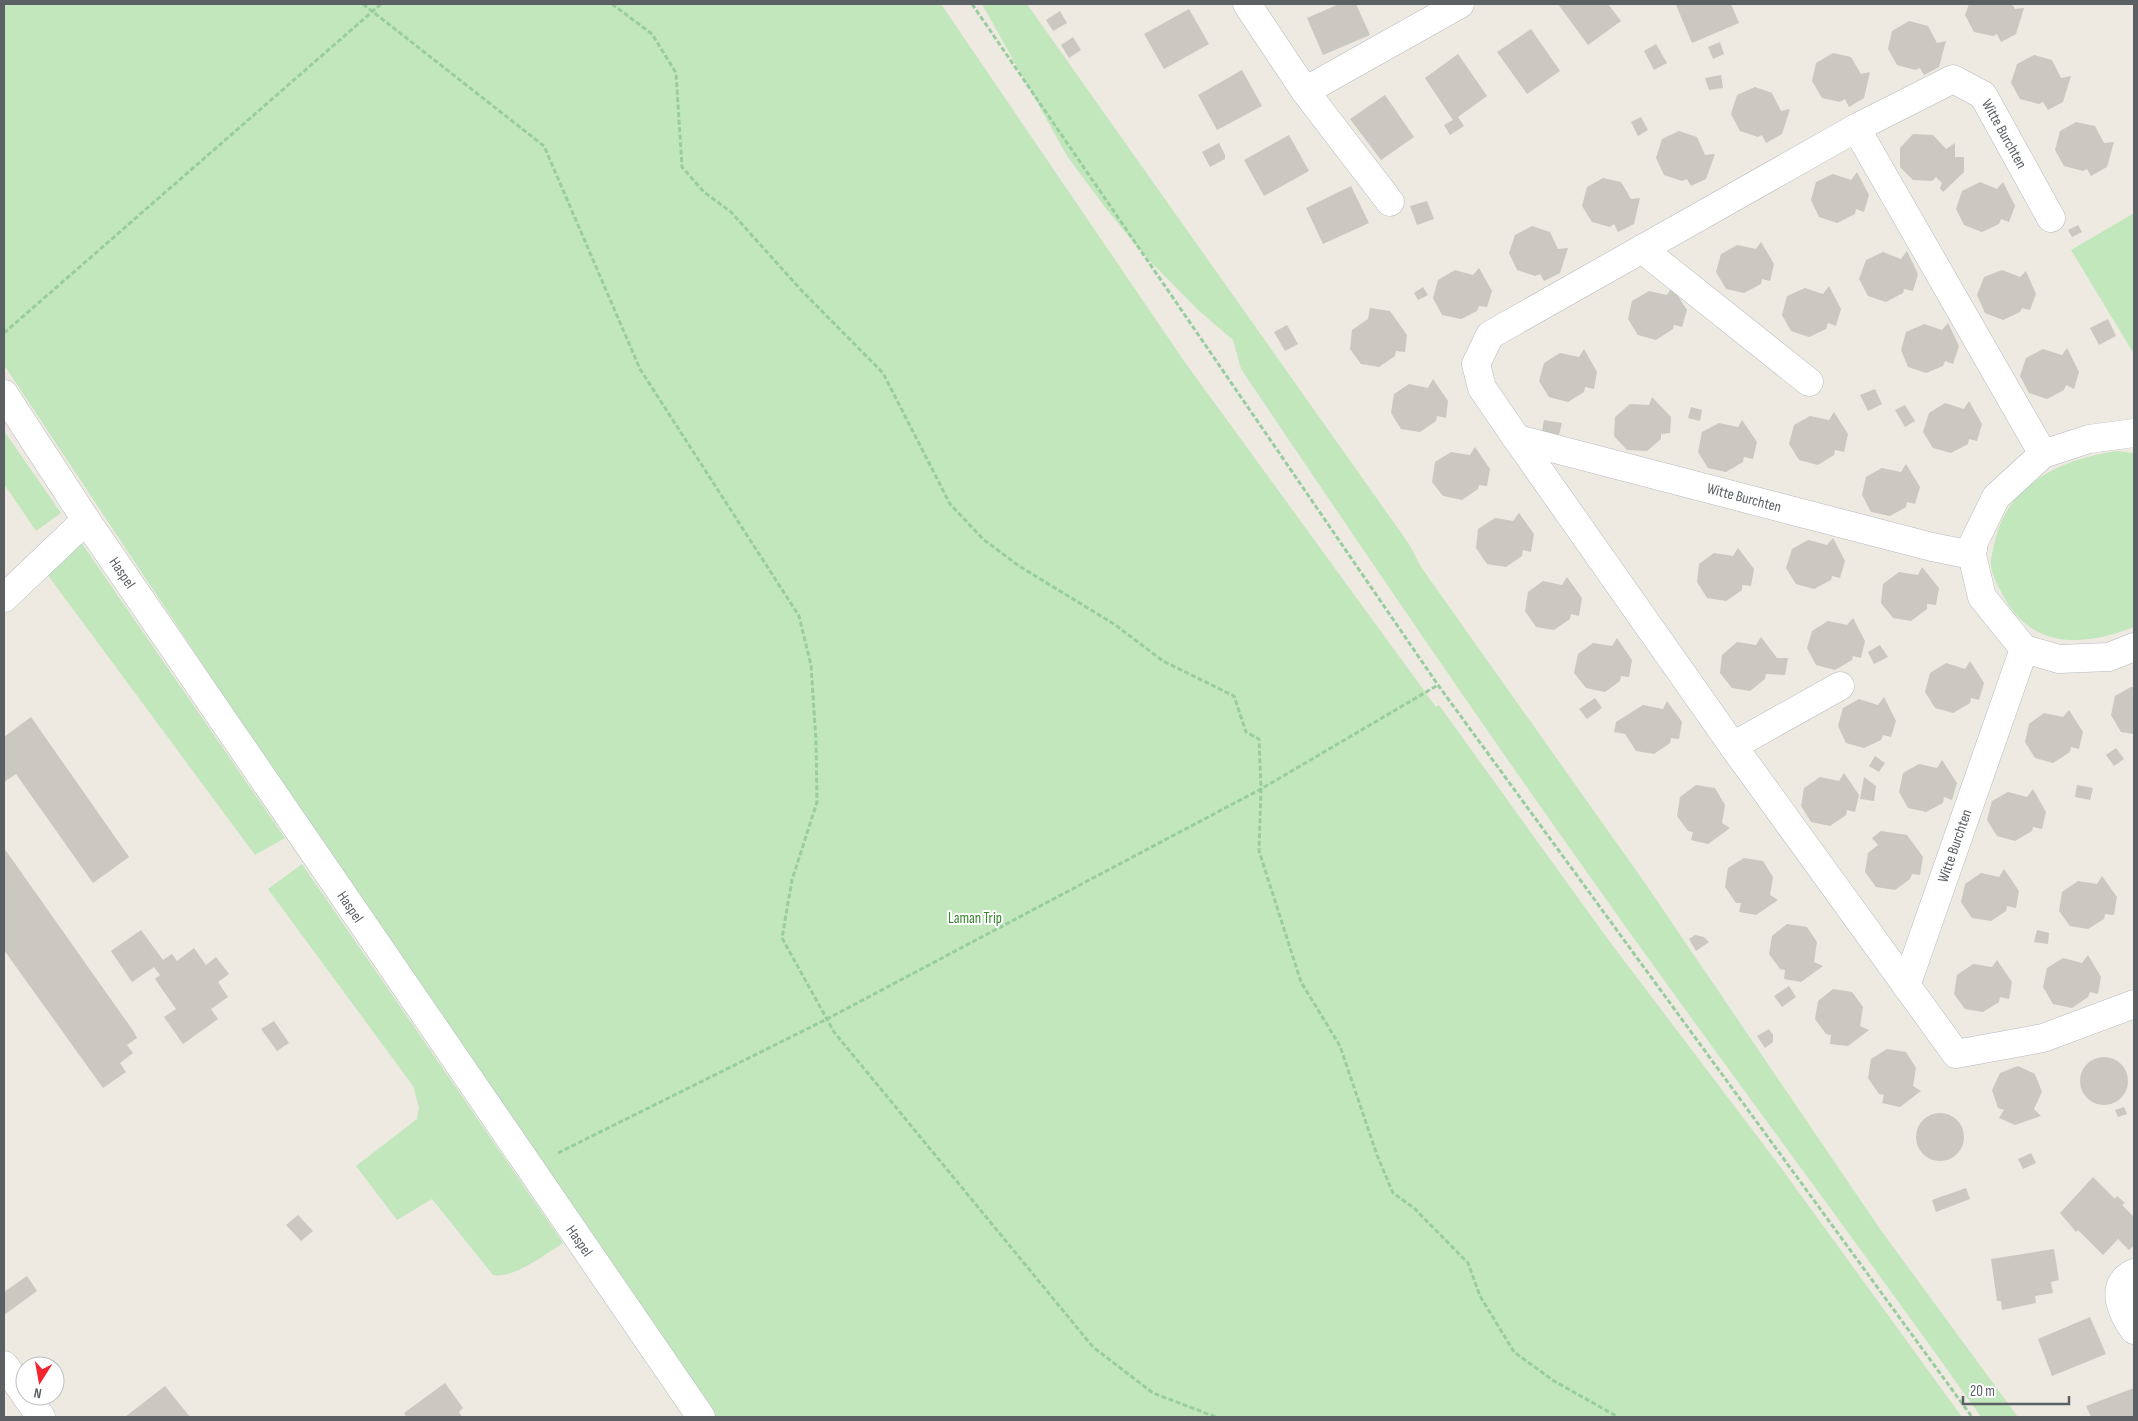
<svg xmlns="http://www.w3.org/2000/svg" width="2138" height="1421" font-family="'Sofia Sans Condensed',sans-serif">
<rect width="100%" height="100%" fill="#eeeae2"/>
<g fill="#c2e7bc">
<path d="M4,4h937l243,357 252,346 3,-2 168,233 172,227 183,252h-1248l-400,-585 -310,-467z"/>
<path d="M982,4h45l382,540 12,23 224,316 235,346 138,188h-37c-117,-165 -238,-326 -356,-491 -131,-183 -258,-370 -384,-557l-8,-29 -35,-30 -52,-53 -39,-47 -40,-54z"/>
<path d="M2134,213v141l-63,-104z"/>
<path d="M4,431l57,82 -25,18 -32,-47z"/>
<path d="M2117,451l17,2v174c-48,19 -100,23 -129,-28 -5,-9 -10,-18 -13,-28 -3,-9 1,-21 3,-30 12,-57 69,-83 122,-90z"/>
<path d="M76,535l209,303 -30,17 -217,-293z"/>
<path d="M302,864l261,379c-17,11 -50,36 -70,32l-61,-76 -35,21 -41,-54 61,-47 2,-12 -6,-21 -145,-197z"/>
</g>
<g fill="#cbc7c1">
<path d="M1339,4h17l14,31 -47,20 -16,-37z"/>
<path d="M1558,4h50l13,17 -33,24z"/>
<path d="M1680,4h51l8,19 -47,20 -16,-38z"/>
<path d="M1969,4h43l3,5 9,-1 -8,26 -15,8 -4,-8 -4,2 -19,-4 -9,-17z"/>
<path d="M1189,9l20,35 -45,25 -20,-35z"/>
<path d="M1060,11l7,12 -14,8 -7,-11z"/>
<path d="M1909,21l19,5 9,17 9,-2 -7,26 -15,8 -4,-7 -5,2 -18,-5 -9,-16 4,-18z"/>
<path d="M1531,29l29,42 -33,23 -30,-42z"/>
<path d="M1073,37l8,13 -12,8 -8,-13z"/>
<path d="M1720,42l4,12 -11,5 -5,-12z"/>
<path d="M1656,44l11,19 -13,7 -10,-19z"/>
<path d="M1833,53l18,4 10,17 9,-2 -6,26 -15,9 -4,-8 -5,3 -18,-4 -10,-17 4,-18z"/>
<path d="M1458,54l29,42 -29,21 6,9 -14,9 -6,-10 9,-5 -28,-42z"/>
<path d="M2034,55l18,5 9,18 10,-2 -8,26 -15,8 -5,-8 -4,2 -19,-5 -9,-16 6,-19z"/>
<path d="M1242,70l20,36 -45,24 -19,-35z"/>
<path d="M1721,75l2,13 -14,2 -4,-12z"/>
<path d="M1755,87l17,6 9,18 9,-2 -8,25 -16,9 -4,-8 -4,2 -18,-6 -9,-17 6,-19z"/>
<path d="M1385,95l29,42 -33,23 -31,-41z"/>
<path d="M1641,117l7,13 -10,6 -7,-14z"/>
<path d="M2076,122l19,4 9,17 10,-1 -7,25 -16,9 -4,-7 -4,2 -19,-5 -9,-16 5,-19z"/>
<path d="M1679,131l18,6 8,18 10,-1 -9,25 -15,7 -4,-7 -5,2 -18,-6 -8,-17 6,-19z"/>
<path d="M1913,134l20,1 13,14 9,-6v14h9v15l-21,20 -3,-4 2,-5 -6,-6 -4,4 -19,-1 -13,-13v-19z"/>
<path d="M1289,135l20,36 -45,25 -20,-36z"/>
<path d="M1219,143l6,12v4l-15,8 -8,-15z"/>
<path d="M1857,172l12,23 -5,17 -8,-3 -1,5 -18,9 -18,-6 -8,-17 5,-18 17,-8 18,6z"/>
<path d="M1603,178l18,4 10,17 9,-1 -6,26 -16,8 -4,-8 -4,3 -18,-5 -10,-16 5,-19z"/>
<path d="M1980,182l17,7 6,-7 12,24 -6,16 -8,-3 -2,5 -17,8 -18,-7 -8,-16 6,-18z"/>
<path d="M1351,186l18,37 -46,21 -17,-36z"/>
<path d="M1427,201l7,18 -17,6 -7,-19z"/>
<path d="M2078,225l4,7 -10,5 -4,-7z"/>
<path d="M1532,226l18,6 8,17 10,-1 -8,25 -16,8 -4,-7 -5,2 -18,-6 -8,-17 6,-18z"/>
<path d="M1761,242l13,22 -4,17 -8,-2 -1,5 -17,9 -18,-4 -10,-17 5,-18 16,-9 19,4z"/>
<path d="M1907,251l11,23 -5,17 -9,-2 -1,4 -17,9 -18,-6 -9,-17 7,-19 17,-8 18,7z"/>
<path d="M1479,268l13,23 -5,16 -8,-1 -2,5 -16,8 -19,-4 -9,-17 5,-18 17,-10 18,5z"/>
<path d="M2002,270l18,7 6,-6 10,23 -6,16 -8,-2 -2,4 -17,8 -18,-7 -8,-18 7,-18z"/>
<path d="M1829,286l12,23 -5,17 -8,-3 -2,6 -17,8 -18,-6 -9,-16 5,-19 18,-8 18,6z"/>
<path d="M1423,287l5,8 -10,5 -4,-7z"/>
<path d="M1672,287l15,23 -5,17 -8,-2 -1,4 -17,11 -18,-5 -10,-16 4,-18 17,-10 18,4z"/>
<path d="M1370,308l20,3 17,24 -2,17 -9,-1 -1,5 -16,11 -18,-3 -11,-15 2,-19 16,-11z"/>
<path d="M2108,319l8,17 -17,9 -9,-17z"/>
<path d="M1948,323l11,23 -6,18 -8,-3 -2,5 -17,7 -18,-6 -7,-17 5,-18 18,-8 18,6z"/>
<path d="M1287,325l11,19 -13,7 -11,-19z"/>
<path d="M2067,348l12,24 -5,17 -8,-4 -2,5 -17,9 -18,-6 -9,-17 6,-18 17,-9 19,6z"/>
<path d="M1584,349l13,23 -3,17 -9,-2 -1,5 -16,10 -19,-5 -10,-16 5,-18 16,-10 19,4z"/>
<path d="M1433,379l15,22 -2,17 -9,-2 -1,5 -16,11 -19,-3 -10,-16 3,-19 15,-10 19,4z"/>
<path d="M1875,389l7,15 -14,7 -8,-16z"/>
<path d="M1652,397l19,20 -1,16 -9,1v5l-14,12 -20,-1 -13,-14 1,-19 15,-13 19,1z"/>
<path d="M1969,401l13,23 -5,17 -8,-2 -1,5 -17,9 -18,-5 -10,-16 6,-19 16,-10 19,6z"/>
<path d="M1905,405l10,16 -10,6 -10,-17z"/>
<path d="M1691,407l11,3 -2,11 -12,-3z"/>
<path d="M1834,412l14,22 -4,18 -9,-2 -1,5 -16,10 -19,-5 -10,-16 5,-19 16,-9 19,4z"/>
<path d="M1544,420l18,3 -3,12 -17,-4z"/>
<path d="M1742,420l15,22 -4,17 -9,-2 -1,5 -17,10 -18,-4 -10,-16 4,-20 17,-9 19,4z"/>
<path d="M1475,447l15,22 -3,17 -8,-1 -1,4 -16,11 -19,-4 -11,-14 3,-20 16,-10 19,3z"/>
<path d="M1906,464l14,23 -5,17 -8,-2 -1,5 -16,9 -19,-4 -9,-17 4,-18 16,-9 19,4z"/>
<path d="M1519,513l15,21 -3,18 -8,-2 -1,6 -16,11 -19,-3 -11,-16 2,-19 17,-11 18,3z"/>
<path d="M1833,538l12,23 -5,17 -8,-2 -1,4 -17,9 -18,-5 -10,-16 6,-19 16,-9 19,5z"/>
<path d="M1738,548l16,21 -3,17 -9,-1v5l-16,11 -19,-3 -10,-16 2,-18 15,-11 19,3z"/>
<path d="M1922,567l17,21 -3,17 -9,-1v5l-16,12 -18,-3 -12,-15 2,-19 16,-12 19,3z"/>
<path d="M1567,577l15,21 -3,18 -8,-2 -1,5 -16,11 -18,-3 -11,-16 3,-19 15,-11 19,4z"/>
<path d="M1853,618l12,23 -4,17 -8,-2 -1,4 -17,10 -19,-5 -9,-17 5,-17 16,-10 19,4z"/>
<path d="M1761,637l16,21h11l-3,17 -19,-1 -1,5 -15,12 -18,-3 -12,-15 2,-18 15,-13 19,3z"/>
<path d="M1617,638l15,22 -3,17 -8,-1 -1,5 -15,11 -19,-4 -12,-15 4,-19 15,-11 19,3z"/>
<path d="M1880,645l8,12 -14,7 -6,-12z"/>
<path d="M1970,661l14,22 -5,17 -8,-2 -1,5 -17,10 -18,-5 -10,-16 5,-19 16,-10 19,6z"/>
<path d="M2131,687h3v47l-13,-2 -10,-17 4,-19z"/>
<path d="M1884,697l12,24 -5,16 -8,-2 -2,5 -17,8 -18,-5 -8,-17 5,-18 16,-9 19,6z"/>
<path d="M1595,698l7,10 -15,11 -8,-10z"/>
<path d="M1667,701l15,21 -3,17 -8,-1 -1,5 -16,11 -18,-3 -11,-17 -11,-2 2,-10 27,-17 20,4z"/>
<path d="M2069,710l14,22 -4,17 -8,-2 -1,5 -17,11 -18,-5 -10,-16 4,-18 15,-11 19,4z"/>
<path d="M31,717l98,140 -36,26 -77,-109 -12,8v-45z"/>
<path d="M2116,748l8,11 -10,7 -8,-11z"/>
<path d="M1875,756l10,7 -6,9 -10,-6z"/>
<path d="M1942,760l15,23 -5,17 -8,-3 -1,6 -17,9 -18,-4 -9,-16 4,-19 16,-9 18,4z"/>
<path d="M1844,773l15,22 -4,17 -8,-2 -1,5 -16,11 -19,-4 -10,-16 3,-18 16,-11 19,4z"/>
<path d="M1864,777l12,9 -2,15 -14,-2z"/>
<path d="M1696,785l19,3 10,17 -3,18 8,5 -22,16 -17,-4 2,-8 -5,-1 -11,-15 3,-19z"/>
<path d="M2077,785l16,3 -3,12 -15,-3z"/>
<path d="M2033,789l13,23 -4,17 -9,-2 -1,4 -17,10 -18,-5 -10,-16 5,-19 16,-9 19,5z"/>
<path d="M1881,831l26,4 16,22 -3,18 -8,-1 -2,5 -15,11 -19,-3 -11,-15 3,-19 10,-8 -6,-7z"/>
<path d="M4,848l130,184 3,6 -10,7 6,8 -13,10 6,9 -23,16 -99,-138z"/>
<path d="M1744,858l19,3 10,16 -3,18 8,5 -22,15 -17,-3 2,-9h-5l-11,-16 3,-19z"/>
<path d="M2004,869l15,22 -3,17 -9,-2 -1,5 -15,10 -19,-3 -11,-16 4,-18 16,-11 18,4z"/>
<path d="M2102,876l15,21 -3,18 -9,-1 -1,5 -16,10 -18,-3 -11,-15 3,-19 16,-11 19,3z"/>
<path d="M1787,924l20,3 10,15 -3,20 9,4 -22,16 -17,-3 1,-9 -5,-1 -11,-15 3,-18z"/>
<path d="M141,930l22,30 9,-6 5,7 17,-13 12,17 10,-8 13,17 -11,8 10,15 -17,12 7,10 -35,25 -19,-27 12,-8 -21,-30 5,-4 -6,-8 -22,15 -21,-31z"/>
<path d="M2037,930l12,3 -1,11 -14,-2z"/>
<path d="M1695,935l9,2 5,5 -13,9 -7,-12z"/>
<path d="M2088,955l13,22 -3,17 -8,-2 -2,5 -16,11 -19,-4 -10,-17 4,-19 16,-10 19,5z"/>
<path d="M1997,960l15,22 -3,17 -9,-2 -1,5 -16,10 -18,-3 -11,-15 3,-19 16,-11 19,3z"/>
<path d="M1789,986l7,11 -14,10 -8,-11z"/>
<path d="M1833,989l19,3 11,15 -3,19 9,4 -21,16 -18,-2 1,-9 -5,-1 -11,-15 3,-18z"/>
<path d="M274,1021l15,22 -12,8 -16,-22z"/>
<path d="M1769,1029l4,6v7l-8,6 -8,-12z"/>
<path d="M1887,1049l19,3 10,16 -3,18 8,5 -21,16 -18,-4 2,-8 -5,-1 -11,-16 3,-19z"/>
<circle cx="2104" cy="1081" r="24"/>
<path d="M2018,1066l17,8 7,18 -8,17 7,7 -26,9 -16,-7 5,-8 -6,-2 -6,-18 8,-17z"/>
<path d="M2124,1107l3,7 -9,3 -3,-7z"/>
<circle cx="1940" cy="1137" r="24"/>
<path d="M2031,1153l5,10 -13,6 -5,-10z"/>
<path d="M2093,1177l22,22 2,-3 8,7 -3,2 12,12v28l-5,5 -11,-11 -15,16 -25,-25 -2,2 -16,-19z"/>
<path d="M1966,1188l4,11 -34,13 -4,-12z"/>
<path d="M298,1215l15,16 -12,10 -15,-16z"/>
<path d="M2054,1249l5,31 -8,2 2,11 -18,3 1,7 -34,7 -1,-9h-4l-6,-42z"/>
<path d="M27,1276l10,15 -33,24v-23z"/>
<path d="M2090,1317l16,37 -54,22 -14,-37z"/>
<path d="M445,1383l18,25 -4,4 3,5h-55l-3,-4z"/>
<path d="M165,1386l25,31h-65z"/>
<path d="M2134,1388v29h-43l-5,-11z"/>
</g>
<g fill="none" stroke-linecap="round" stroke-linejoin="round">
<defs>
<g id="minor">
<path d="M1247,4l58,87 155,-87"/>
<path d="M1305,91l85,111"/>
<path d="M1856,128l97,-49 30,16 68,123"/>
<path d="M1642,249l167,133"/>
<path d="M4,394l82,126 615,897"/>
<path d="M2134,433l-45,6 -46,15 -47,43 -22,45 -2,13 10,42 42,52 35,10 50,-2 25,-10"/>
<path d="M1517,439l216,307 223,308 87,-16 91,-34"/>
<path d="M1972,555l-40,-8 -415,-108 -35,-51 -6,-24 14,-29 366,-207 187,326"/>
<path d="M4,598l82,-78"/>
<path d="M1733,746l107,-60"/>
<path d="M1906,986l118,-337"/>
<path d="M2134,1273c-26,12 -12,40 0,57"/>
<path d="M4,1365l21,29"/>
<path d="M26,1396l15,21"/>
</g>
</defs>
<use href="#minor" stroke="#b5b9bd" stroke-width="29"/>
<g stroke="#98ce9f" stroke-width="3" stroke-dasharray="5 2.5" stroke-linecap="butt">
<path d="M363,4l181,142 96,223 159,247 12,49 5,76 1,61 -25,78 -10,58 52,94 259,315 60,46 63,24"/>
<path d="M612,4l40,30 24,39 6,94 22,25 27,20 71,79 81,82 67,131 33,35 36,27 95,58 49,37 71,35 12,36 13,7 2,50 -2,62 42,131 39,64 37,109 16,38 21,15 54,55 12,33 34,56 40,29 64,36"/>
<path d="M972,4l466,681 534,732"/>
<path d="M4,333l377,-329"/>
<path d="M558,1153l269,-134 434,-230 177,-104"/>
</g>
<use href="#minor" stroke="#fff" stroke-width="28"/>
</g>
<g text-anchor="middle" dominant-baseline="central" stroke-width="4" stroke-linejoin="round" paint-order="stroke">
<g font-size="15" fill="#5a6064" stroke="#fff">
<text transform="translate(2004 134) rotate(61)">Witte Burchten</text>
<text transform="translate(1744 498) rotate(15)">Witte Burchten</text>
<text transform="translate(122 573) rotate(56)">Haspel</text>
<text transform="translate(1955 846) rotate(-71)">Witte Burchten</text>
<text transform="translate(350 907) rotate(56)">Haspel</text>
<text transform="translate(579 1241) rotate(55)">Haspel</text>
</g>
<g font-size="15" fill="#37862f" stroke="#fff">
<text x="975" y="918">Laman Trip</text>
</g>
</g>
<rect width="2138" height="1421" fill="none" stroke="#5a6064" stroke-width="10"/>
<g transform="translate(40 1381) rotate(191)"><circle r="24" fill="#ffffff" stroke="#bdbfc1"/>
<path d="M0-4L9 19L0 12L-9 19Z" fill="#f3232f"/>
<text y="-8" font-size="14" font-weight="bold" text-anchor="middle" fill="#5a6064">N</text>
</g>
<path d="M1963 1396v8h106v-8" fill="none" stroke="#5a6064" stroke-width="2.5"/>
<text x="1970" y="1396" font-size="15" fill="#5a6064" stroke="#ffffff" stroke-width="4" paint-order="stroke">20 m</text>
</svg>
